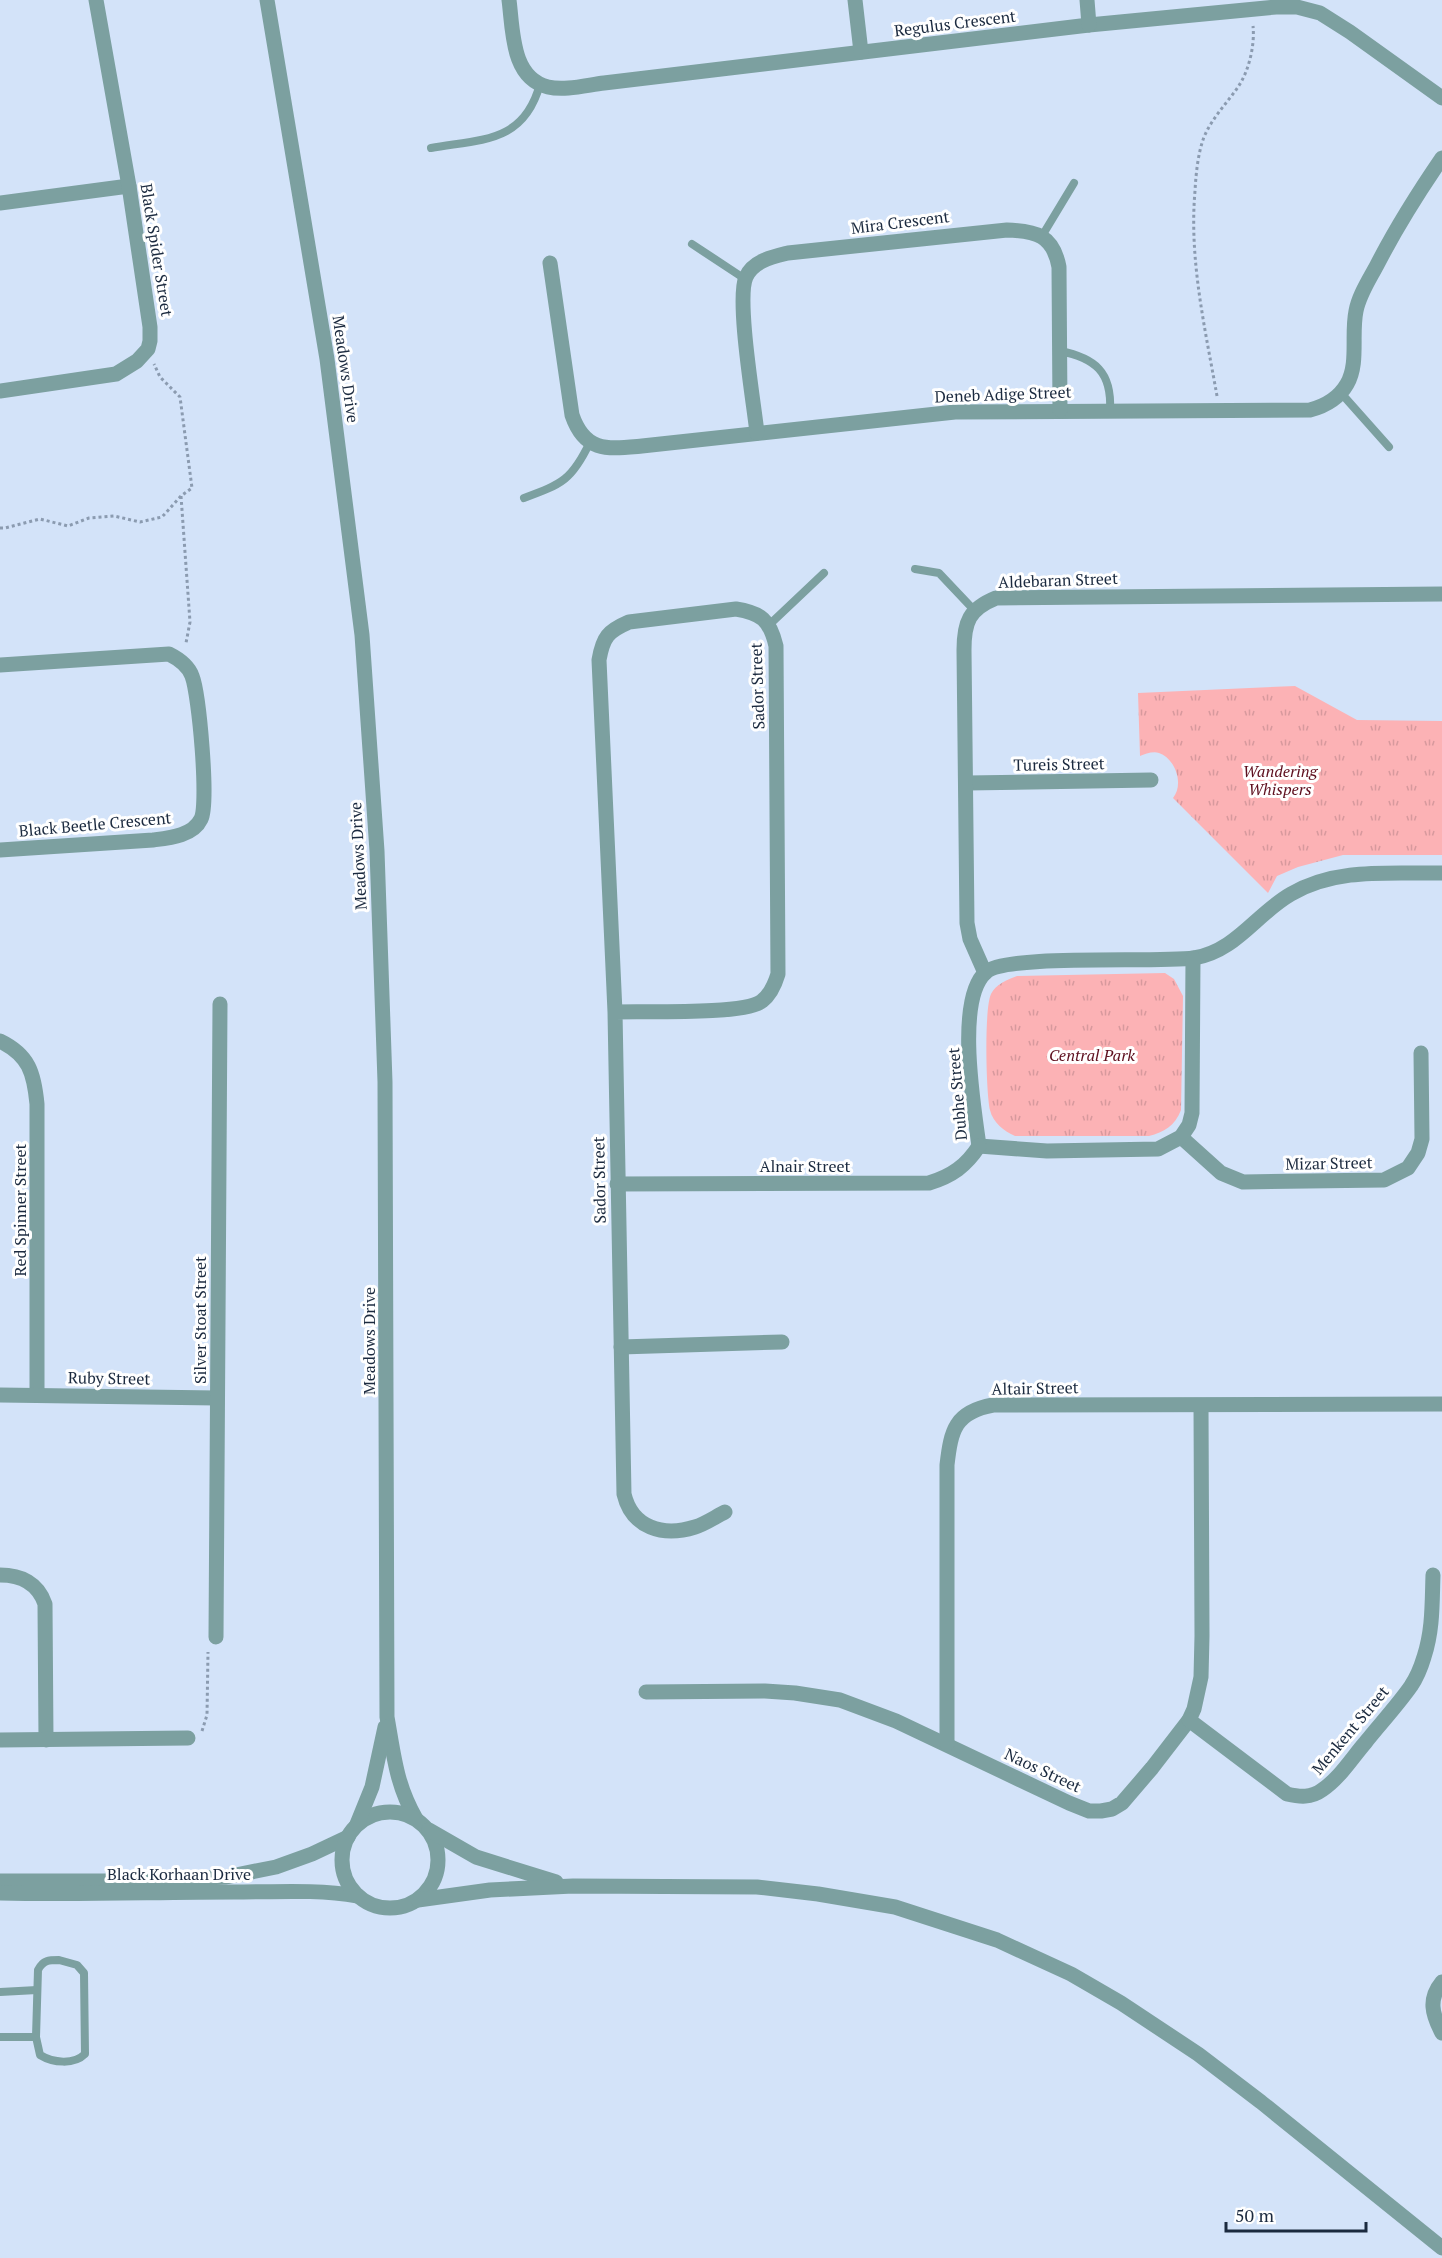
<svg xmlns="http://www.w3.org/2000/svg" width="1442" height="2258" font-family="'PT Serif',serif">
<defs>
<pattern id="park-tufts" width="24" height="20" patternUnits="userSpaceOnUse" patternTransform="scale(1.5)"><rect width="24" height="20" fill="#fcb2b5"/><path d="M3 7l-1-3M5 7V3M7 7l1-3M15 17l-1-3M17 17v-4M19 17l1-3" fill="none" stroke="#d7999d"/></pattern>
</defs>
<rect width="100%" height="100%" fill="#d3e3f9"/>
<g fill="url(#park-tufts)">
<path d="M1295,686l62,34 85,1v134h-99l-45,12 -21,9 -9,17 -95,-95c11,-13 3,-39 -14,-45 -6,-2 -14,1 -19,3l-2,-63z"/>
<path d="M1165,973l9,6 9,17 -2,114c-6,16 -17,22 -32,26h-134c-11,-5 -22,-13 -25,-26 -4,-17 -6,-101 1,-116 5,-10 16,-14 26,-18z"/>
</g>
<g fill="none" stroke-linecap="round" stroke-linejoin="round">
<g stroke="#8b9bb0" stroke-width="3" stroke-dasharray="3 3" stroke-linecap="butt">
<path d="M1217,396c-12,-68 -28,-136 -22,-205 1,-18 3,-38 9,-54 8,-19 23,-34 34,-50 11,-16 17,-42 15,-61"/>
<path d="M181,496l9,126 -4,21"/>
<path d="M0,528h5l35,-9 28,7 21,-8 25,-2 26,6 22,-5 19,-21 11,-8 -12,-91 -20,-20 -6,-13"/>
<path d="M202,1731l5,-16 1,-63"/>
</g>
<g stroke="#7ca0a0" stroke-width="8">
<path d="M431,148c51,-9 93,-5 109,-64"/>
<path d="M1042,236l32,-53"/>
<path d="M692,244l53,35"/>
<path d="M1060,351c35,7 52,21 50,59"/>
<path d="M1341,393l48,54"/>
<path d="M524,498c38,-14 48,-18 66,-56"/>
<path d="M915,569l24,4 35,37"/>
<path d="M769,625l55,-52"/>
<path d="M59,1960l18,5 7,8 1,81c-11,11 -32,9 -45,1l-4,-18 2,-67c5,-10 11,-10 21,-10z"/>
<path d="M0,1992l37,-2"/>
<path d="M0,2037h36"/>
</g>
<g stroke="#7ca0a0" stroke-width="15">
<path d="M509,0c4,30 2,78 39,87 17,4 39,-2 56,-4l485,-58 187,-18h21l23,6 30,19 92,66"/>
<path d="M855,0l6,52"/>
<path d="M1087,0l2,25"/>
<path d="M0,203l129,-17"/>
<path d="M550,263l22,152c13,38 36,34 70,31l313,-34 355,-2c15,-4 29,-12 37,-26 12,-21 4,-49 9,-73 3,-16 13,-31 21,-46 19,-37 41,-72 65,-107"/>
<path d="M0,391l116,-17 21,-13 11,-12 2,-8v-14l-21,-141 -33,-186"/>
<path d="M757,433c-3,-29 -21,-134 -11,-156 7,-16 26,-20 42,-24l219,-23c29,1 46,5 52,37l1,143"/>
<path d="M0,665l169,-11c10,5 19,11 23,22 7,18 17,127 9,143 -8,17 -32,19 -48,21l-153,10"/>
<path d="M967,783l184,-3"/>
<path d="M985,973l-15,-34 -3,-16 -3,-273c0,-28 5,-41 32,-52l446,-4"/>
<path d="M615,1012c28,-1 130,3 147,-11 9,-7 13,-17 16,-27l-2,-328c-6,-26 -15,-33 -40,-37l-107,13c-21,9 -26,15 -30,38l16,352 9,482c8,34 39,43 71,33 10,-3 20,-10 30,-15"/>
<path d="M0,1041c29,14 34,32 37,63v291"/>
<path d="M1181,1137l40,36 22,9 141,-2 24,-12 10,-15 4,-14 -1,-86"/>
<path d="M979,1146c-5,-38 -24,-147 7,-174 21,-18 169,-9 208,-14 42,-7 62,-44 97,-64 46,-27 100,-20 151,-21"/>
<path d="M979,1146l68,5 111,-2 23,-12 8,-12 3,-12 1,-155"/>
<path d="M617,1184l312,-1c23,-7 37,-17 50,-37"/>
<path d="M621,1347l161,-5"/>
<path d="M0,1395l217,3"/>
<path d="M0,1575c21,0 38,8 45,29l1,136"/>
<path d="M216,1637l4,-633"/>
<path d="M646,1692l119,-1 30,2 45,7 56,21 173,82 20,8h12l11,-2 10,-6 30,-35 37,-48 5,-11 7,-32 1,-41 -1,-230"/>
<path d="M1189,1720l98,74c13,3 24,4 35,-4 17,-11 30,-32 43,-47 15,-19 32,-37 46,-57 6,-9 10,-19 13,-29 9,-27 8,-54 9,-82"/>
<path d="M0,1740l188,-2"/>
<path d="M947,1744v-279c4,-35 8,-53 46,-60l449,-1"/>
<path d="M0,1881h146l80,-4 50,-10 36,-13 36,-17"/>
<path d="M0,1893c78,2 156,-1 234,-1 42,0 82,-3 124,4"/>
<path d="M1442,1982c-14,17 -10,32 0,51"/>
</g>
<g stroke="#7ca0a0" stroke-width="15">
<path d="M267,0l60,359 35,276 15,216 8,231 2,635c7,39 9,67 29,102"/>
<circle cx="390" cy="1860" r="48"/>
<path d="M357,1824l15,-37 13,-60"/>
<path d="M429,1830l47,27 80,25"/>
<path d="M418,1900l72,-10 83,-4 184,1 61,7 77,13 102,33 74,34 50,29 77,51 63,48 181,146"/>
</g>
</g>
<g text-anchor="middle" dominant-baseline="central" stroke-width="6" stroke-linejoin="round" paint-order="stroke">
<g font-size="16" fill="#1b2a3f" stroke="#fff">
<text transform="translate(955 23) rotate(-7)">Regulus Crescent</text>
<text transform="translate(900 222) rotate(-7)">Mira Crescent</text>
<text transform="translate(157 250) rotate(81)">Black Spider Street</text>
<text transform="translate(346 369) rotate(82)">Meadows Drive</text>
<text transform="translate(1003 394) rotate(-2)">Deneb Adige Street</text>
<text transform="translate(1058 580) rotate(-2)">Aldebaran Street</text>
<text transform="translate(757 686) rotate(-92)">Sador Street</text>
<text transform="translate(1059 764) rotate(-1)">Tureis Street</text>
<text transform="translate(95 824) rotate(-5)">Black Beetle Crescent</text>
<text transform="translate(358 856) rotate(-93)">Meadows Drive</text>
<text transform="translate(957 1094) rotate(-95)">Dubhe Street</text>
<text transform="translate(1329 1163) rotate(-1)">Mizar Street</text>
<text x="805" y="1166">Alnair Street</text>
<text transform="translate(599 1180) rotate(-91)">Sador Street</text>
<text transform="translate(20 1210) rotate(-90)">Red Spinner Street</text>
<text transform="translate(200 1320) rotate(-90)">Silver Stoat Street</text>
<text transform="translate(369 1341) rotate(-90)">Meadows Drive</text>
<text transform="translate(109 1378) rotate(1)">Ruby Street</text>
<text transform="translate(1035 1388) rotate(-1)">Altair Street</text>
<text transform="translate(1350 1730) rotate(-50)">Menkent Street</text>
<text transform="translate(1043 1770) rotate(25)">Naos Street</text>
<text x="179" y="1874">Black Korhaan Drive</text>
</g>
<g font-size="16" font-style="italic" fill="#5e0f1e" stroke="#fff">
<text x="1280" y="771">Wandering<tspan x="1280" dy="18">Whispers</tspan></text>
<text x="1092" y="1055">Central Park</text>
</g>
</g>
<path d="M1226 2222v9h140v-9" fill="none" stroke="#1b2a3f" stroke-width="3"/>
<text x="1235" y="2222" font-size="18" fill="#1b2a3f" stroke="#ffffff" stroke-width="4.5" paint-order="stroke">50 m</text>
</svg>
